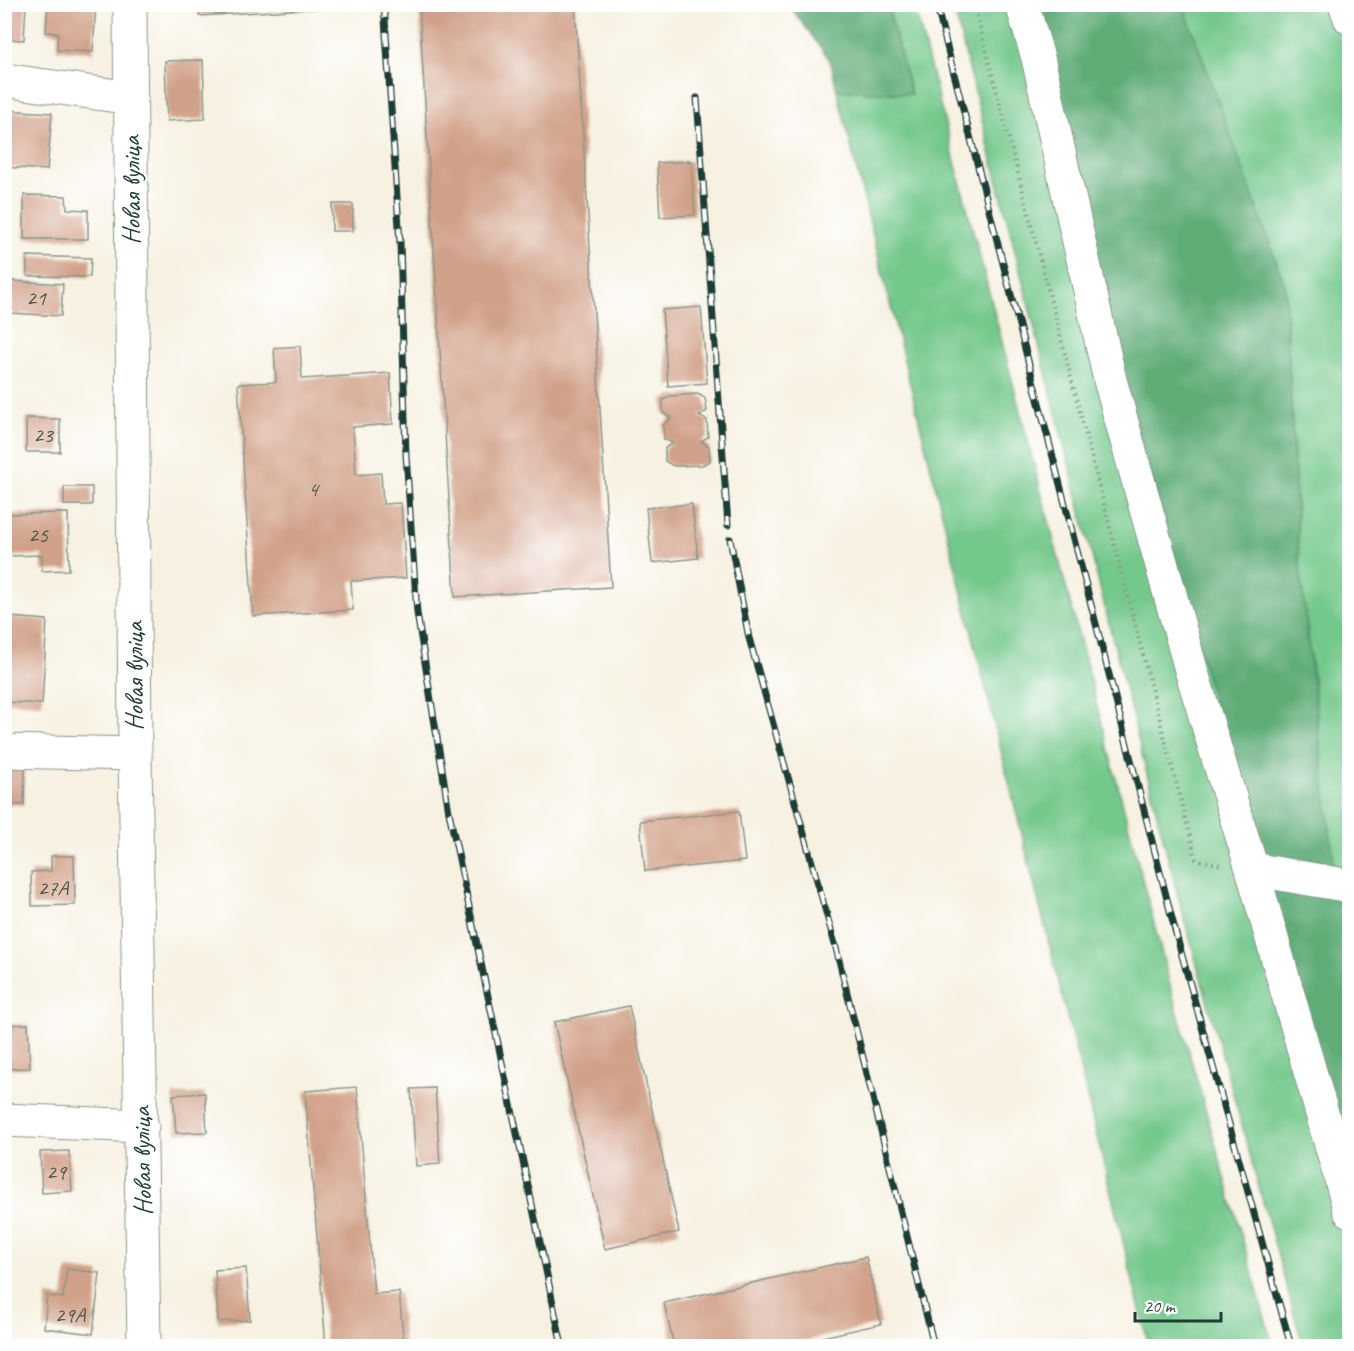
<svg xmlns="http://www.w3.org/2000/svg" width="1354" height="1351" font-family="Caveat,sans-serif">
<rect width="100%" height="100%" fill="#fff"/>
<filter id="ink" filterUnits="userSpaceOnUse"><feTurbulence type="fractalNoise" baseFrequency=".0167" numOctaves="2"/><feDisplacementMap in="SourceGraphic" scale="12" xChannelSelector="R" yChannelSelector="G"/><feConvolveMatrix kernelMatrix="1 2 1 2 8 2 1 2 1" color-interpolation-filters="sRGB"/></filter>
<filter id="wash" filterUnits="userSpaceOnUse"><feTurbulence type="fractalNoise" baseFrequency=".008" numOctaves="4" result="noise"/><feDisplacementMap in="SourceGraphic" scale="24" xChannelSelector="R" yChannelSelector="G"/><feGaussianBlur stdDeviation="1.35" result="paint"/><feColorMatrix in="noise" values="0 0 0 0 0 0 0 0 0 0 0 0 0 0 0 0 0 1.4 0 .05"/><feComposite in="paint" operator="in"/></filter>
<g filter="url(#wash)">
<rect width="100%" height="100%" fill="#f6f1e1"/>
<g fill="#73c88b" stroke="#498260" stroke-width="1.5">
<path d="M887,5h27l257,984 102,357h-124l-312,-1256 74,4z"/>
<path d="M953,5h81l315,1164v177h-46l-128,-461z"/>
<path d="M1182,5h167v879l-14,-9 -36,-317 -14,-272z"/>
</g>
<g fill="#5eac77" stroke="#3e7456" stroke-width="1.5">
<path d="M789,5h98l24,89 -74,-4 -7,-30z"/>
<path d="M1034,5h149l102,281 14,272 36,317 -77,-14 -139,-500z"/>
<path d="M1266,887l83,10v272z"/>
</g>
<g id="blocks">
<g fill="#d1a088">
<path d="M4,4h22l-2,36 -20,-1z"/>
<path d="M48,4h48l-3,48 -36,-2 1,-17 -12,-1z"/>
<path d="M199,4h137l1,3 -138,9z"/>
<path d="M419,5h156l36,582 -156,10z"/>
<path d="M203,60l2,59 -38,2 -2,-60z"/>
<path d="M4,110l48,3 -5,57 -43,-3v-28l5,1 2,-20h-7z"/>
<path d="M691,161l4,54 -35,2 -3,-54z"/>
<path d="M24,195l42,1 1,13 21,1v29h-64z"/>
<rect x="332" y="204" width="21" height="27"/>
<path d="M27,256l64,2 -1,19 -63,-1z"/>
<path d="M12,281l51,3 -2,32 -51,-3z"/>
<path d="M701,307l6,76 -39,3 -6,-76z"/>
<path d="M300,346l2,33 88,-6 3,51 -40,3 3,48 25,-2 2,31 18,-1 5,75 -55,3 2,29 -100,6 -15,-232 38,-2 -2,-34z"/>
<path d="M698,394l7,4 2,13 -8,5 8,4 1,17 -7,4 8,5 1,15 -8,4 -28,1 -9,-5v-13l8,-5 -9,-4 -1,-14 8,-7 -8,-5v-13l7,-4z"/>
<path d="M26,418l34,1v33h-34z"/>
<rect x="64" y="487" width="28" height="18"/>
<path d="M692,504l6,54 -46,5 -6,-55z"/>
<path d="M68,513l1,57 -27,1v-16l-33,1 -1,-42z"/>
<path d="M10,617l37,3 -5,84 -38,-2z"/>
<path d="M4,768h21l-1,37 -20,-1z"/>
<path d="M739,811l6,50 -100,10 -5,-50z"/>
<path d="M51,856h23l1,49 -43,1 -1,-34 20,-1z"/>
<path d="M629,1006l50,226 -74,17 -51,-227z"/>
<path d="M28,1024l2,44 -26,1v-44z"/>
<path d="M357,1087l17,207 25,-2 5,54h-78l-21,-255z"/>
<path d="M435,1088l5,76 -24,2 -5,-77z"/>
<path d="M205,1093l2,39 -31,1 -3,-38z"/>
<path d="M69,1151l3,40 -30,2 -2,-41z"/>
<path d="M866,1257l15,67 -99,22h-108l-10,-43z"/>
<path d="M246,1268l4,52 -32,2 -3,-52z"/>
<path d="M67,1269l33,4 -7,61 -49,-6 3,-32 16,2z"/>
</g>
</g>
</g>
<g filter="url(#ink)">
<use href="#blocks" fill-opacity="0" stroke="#8a978a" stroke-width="1.5"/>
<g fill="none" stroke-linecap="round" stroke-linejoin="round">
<defs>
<g id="minor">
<path d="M130,4l5,750 9,592"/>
<path d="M1022,4l16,54 72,322 82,293 60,196 98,342"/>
<path d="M1345,4l5,14"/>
<path d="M4,80l127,18"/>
<path d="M4,751l131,3"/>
<path d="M1252,869l98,17"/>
<path d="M4,1120l138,6"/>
</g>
</defs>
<use href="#minor" stroke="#8a978a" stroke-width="35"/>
<path stroke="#8a978a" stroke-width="4" stroke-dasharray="1.5 4.5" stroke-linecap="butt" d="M974,4l222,855 24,6"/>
<use href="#minor" stroke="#fff" stroke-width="33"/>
<defs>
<g id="rail">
<path d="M384,4l16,238 6,213 11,158 32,199 113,534"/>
<path d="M936,4l240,930 115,412"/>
<path d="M697,98l31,427"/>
<path d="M730,539l19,99 87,310 98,398"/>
</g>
</defs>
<use href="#rail" stroke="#1f3d34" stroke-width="7"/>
<use href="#rail" stroke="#fff" stroke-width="4.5" stroke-dasharray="14" stroke-linecap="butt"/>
</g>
</g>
<g text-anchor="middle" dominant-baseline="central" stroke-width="5" stroke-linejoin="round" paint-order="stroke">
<g font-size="22" fill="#4c5649">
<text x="36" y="298">21</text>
<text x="43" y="435">23</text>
<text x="313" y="489">4</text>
<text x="38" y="535">25</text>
<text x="53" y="888">27А</text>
<text x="56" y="1172">29</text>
<text x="70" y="1315">29А</text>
</g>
<g font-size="26" fill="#1f3d34" stroke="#fff">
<text transform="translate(131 190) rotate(-90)">Новая вуліца</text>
<text transform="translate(134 676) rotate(-90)">Новая вуліца</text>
<text transform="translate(142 1161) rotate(-91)">Новая вуліца</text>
</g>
</g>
<rect width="1354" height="1351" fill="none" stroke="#fff" stroke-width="24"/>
<path d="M1135 1312v9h86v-9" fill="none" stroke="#1f3d34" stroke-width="3"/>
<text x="1144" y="1312" font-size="18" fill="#1f3d34" stroke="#ffffff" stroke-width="4.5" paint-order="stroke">20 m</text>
</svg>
